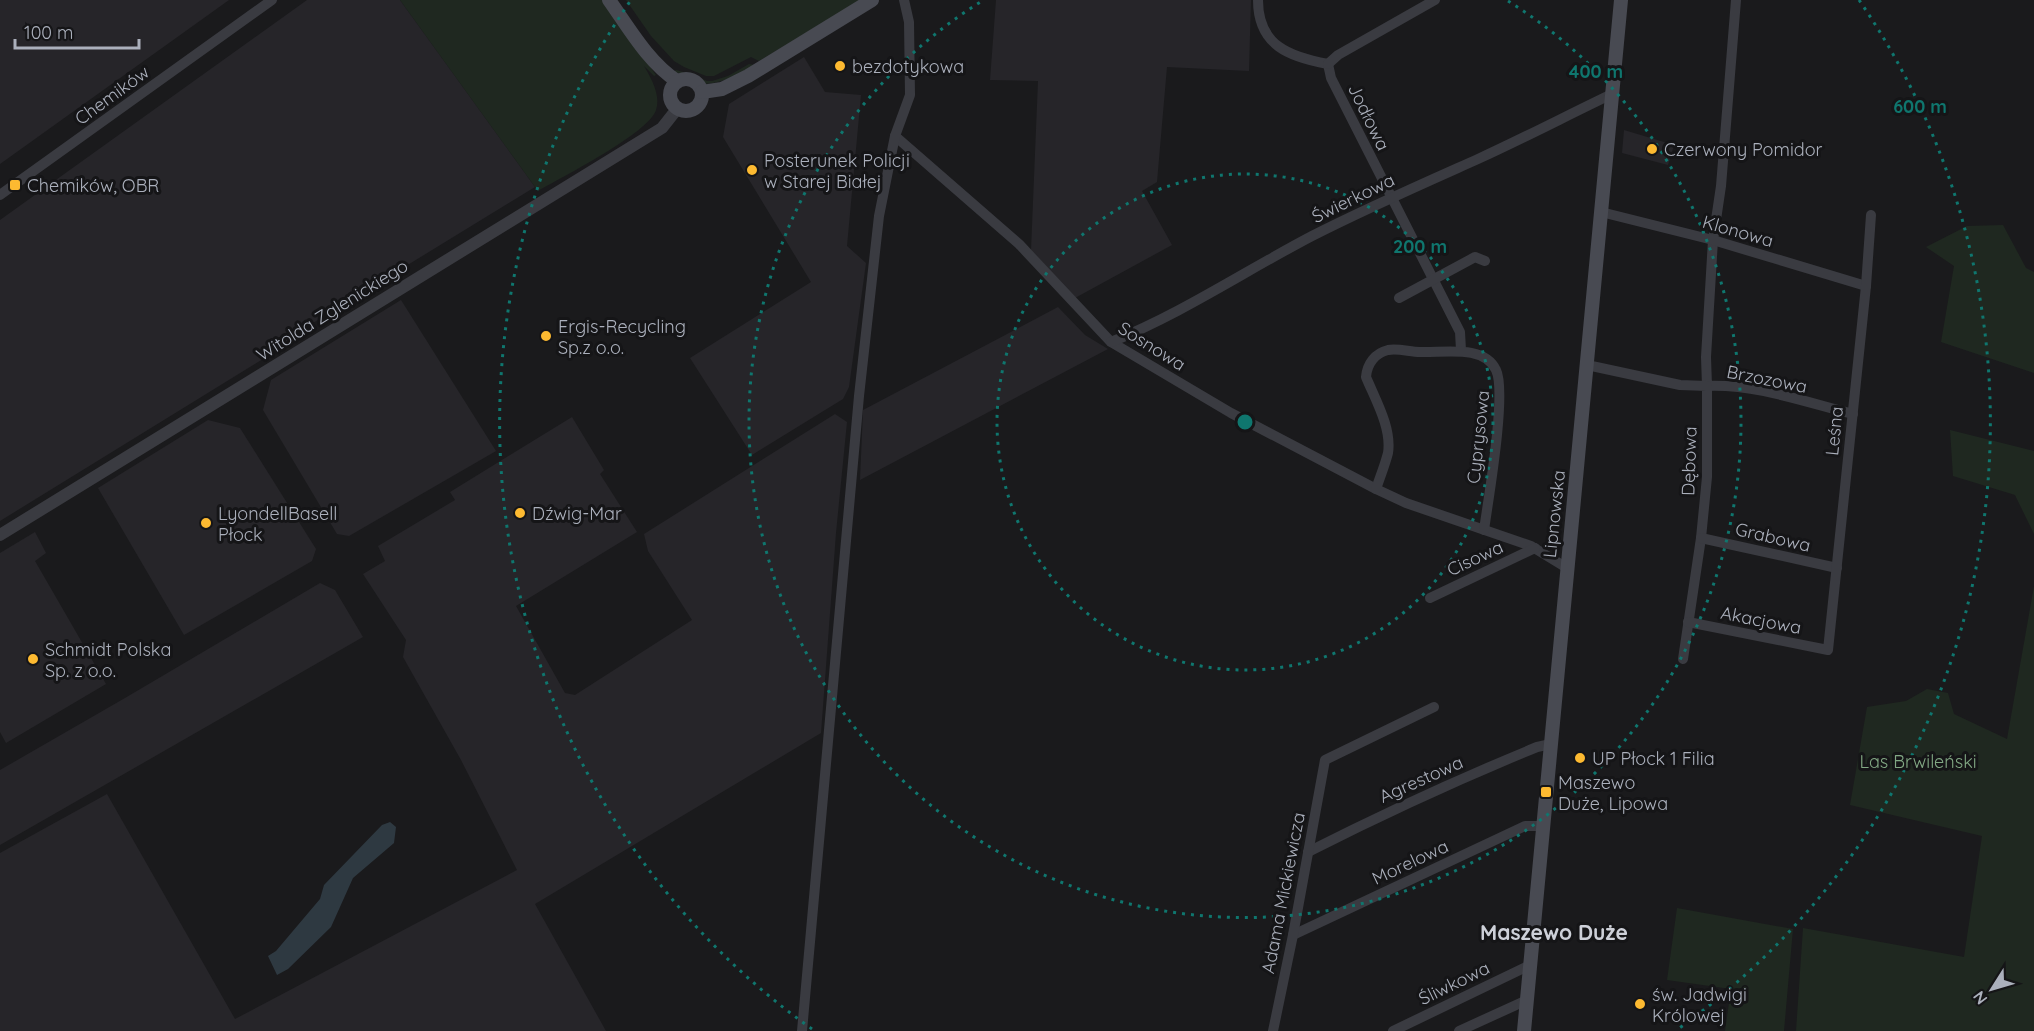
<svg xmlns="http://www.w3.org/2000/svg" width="2034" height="1031" font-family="Quicksand,sans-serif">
<rect width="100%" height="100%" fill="#1a1a1c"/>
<g fill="#262529">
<path d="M0,0h229l-229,164z"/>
<path d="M307,0h93l135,187 -245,150 2,4 -292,180v-301z"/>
<path d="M996,0h255l-2,71 -82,-4 -10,115 -15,9 30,54 -97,53 -44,-48 7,-169 -48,-1z"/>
<path d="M804,57l21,35 36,3 -14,151 19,17 -17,124 -6,12 -91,56 -62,-97 121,-76 -88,-145 6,-33z"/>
<path d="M1624,130l50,15 -6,20 -46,-12z"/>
<path d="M401,300l95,151 -147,85 -12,-2 -74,-124 8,-30z"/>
<path d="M1058,307l27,28 23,14 -248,131 3,-70z"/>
<path d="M835,414l12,8 -11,111 -15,200 -286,171 71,127h-606v-178l107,-59 128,225 282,-149 -56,-110 -58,-103 3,-17 -43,-66 22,-13 -7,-15 77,-46 -5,-8 122,-75 32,53 -4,4 37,58 -121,74 49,87 10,2 117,-75 -44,-69 -4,-17z"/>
<path d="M208,420l32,8 76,121 -4,12 -128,74 -86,-147z"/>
<path d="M35,532l11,21 -11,8 71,123 -100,59 -6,-11v-179z"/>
<path d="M320,583l15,7 28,47 -363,208v-75l125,-72z"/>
</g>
<g fill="#1f2820">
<path d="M400,0h203l53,75 -2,1 -10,-10c7,12 17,29 12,44 -7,23 -94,67 -118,81z"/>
<path d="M626,0h235l-102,61 -8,-4 -37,19h-8l-22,-9 -10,-6 -23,-25z"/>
<path d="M749,64l6,1 -26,14 -16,4 -8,1 -12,-8 -19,-4 2,-2 18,5 13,6h5l16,-5z"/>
<path d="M2003,225l23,43 8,4v101l-93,-31 13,-76 -28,-19 41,-21z"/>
<path d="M1950,430l84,21v83l-19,-39 -62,-19z"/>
<path d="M2034,586v445h-238l7,-103 161,29 18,-121 -132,-31 17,-98 39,-6 21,-12 21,4 6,21 53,25z"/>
<path d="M1677,908l116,21 -9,102h-59l6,-42 -64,-9z"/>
</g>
<path fill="#2e3941" d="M390,822l6,5 -2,16 -41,35 -22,49 -43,42 -11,6 -9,-19 8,-5 44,-52 4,-14 58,-60z"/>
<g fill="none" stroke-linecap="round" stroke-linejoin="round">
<g stroke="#3a3b41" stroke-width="10">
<path d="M1258,0c0,46 32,57 70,64"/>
<path d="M1736,0l-15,186 -8,54 -7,117 1,29c49,-2 98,16 146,28"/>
<path d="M1328,64l3,14 129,254 1,18"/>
<path d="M1328,64l10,-9 97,-55"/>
<path d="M895,136l124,108 92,98 120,71 145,76 30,14 125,43 36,22"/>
<path d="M0,195l272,-195"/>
<path d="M1601,212l112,28 153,46"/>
<path d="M1399,298l76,-41 10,4"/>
<path d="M1111,342c70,-28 134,-71 201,-106 55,-28 110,-52 166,-77 46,-21 90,-44 136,-66"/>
<path d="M1587,365l93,20 27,1v91l-6,61 -18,121"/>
<path d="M1376,489c4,-12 9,-24 12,-36 4,-25 -13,-54 -22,-76 1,-13 9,-24 22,-27 10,-2 22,2 32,2 23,1 64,-8 76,18 11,22 -8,131 -12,160"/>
<path d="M1701,538l136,30"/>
<path d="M1430,598l105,-50"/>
<path d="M1688,622l140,28 38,-364 5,-71"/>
<path d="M1308,852c75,-38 151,-73 229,-105l14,-3"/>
<path d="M1293,935l232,-109h18"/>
<path d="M802,1031l57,-635 20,-180 16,-80 15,-41 -1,-73 -5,-22"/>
<path d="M1273,1031l20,-96 32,-175 109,-53"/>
<path d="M1393,1031l137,-66"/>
<path d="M1459,1031l68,-31"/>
</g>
<path stroke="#3a3b41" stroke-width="12" d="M0,535l662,-407 15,-19"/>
<g stroke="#484a52" stroke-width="14">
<path d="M609,0c20,28 39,62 68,81"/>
<circle cx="686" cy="95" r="16"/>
<path d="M702,92l20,-3 26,-13 124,-76"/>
<path d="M1524,1031l97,-1031"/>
</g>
</g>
<g fill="none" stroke="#0f766e" stroke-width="3" stroke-dasharray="3 6">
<circle cx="1245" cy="422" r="248"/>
<path d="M1508 1A496 496 0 1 1 982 1"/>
<path d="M812 1029A745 745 0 0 1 631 0M1859 0A745 745 0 0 1 1678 1029"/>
</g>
<g fill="#fdba31" stroke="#151517" stroke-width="2">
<circle cx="840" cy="66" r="6"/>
<circle cx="1652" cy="149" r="6"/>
<circle cx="752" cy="170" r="6"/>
<rect x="9" y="179" width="12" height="12" rx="3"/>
<circle cx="546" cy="336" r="6"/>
<circle cx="520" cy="513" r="6"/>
<circle cx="206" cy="523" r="6"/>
<circle cx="33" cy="659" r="6"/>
<circle cx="1580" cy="758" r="6"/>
<rect x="1540" y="786" width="12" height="12" rx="3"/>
<circle cx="1640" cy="1004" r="6"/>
</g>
<g text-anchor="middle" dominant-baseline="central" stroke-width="6" stroke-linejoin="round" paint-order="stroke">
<g font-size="18" fill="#abb0bc" stroke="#151517" text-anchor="start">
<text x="852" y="66">bezdotykowa</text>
<text x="1664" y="149">Czerwony Pomidor</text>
<text x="764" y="160">Posterunek Policji<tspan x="764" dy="21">w Starej Białej</tspan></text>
<text x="27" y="185">Chemików, OBR</text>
<text x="558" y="326">Ergis-Recycling<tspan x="558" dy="21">Sp.z o.o.</tspan></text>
<text x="218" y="513">LyondellBasell<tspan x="218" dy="21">Płock</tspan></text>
<text x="532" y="513">Dźwig-Mar</text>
<text x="45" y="649">Schmidt Polska<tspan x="45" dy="21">Sp. z o.o.</tspan></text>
<text x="1592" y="758">UP Płock 1 Filia</text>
<text x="1558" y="782">Maszewo<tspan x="1558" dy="21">Duże, Lipowa</tspan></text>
<text x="1652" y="994">św. Jadwigi<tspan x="1652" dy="21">Królowej</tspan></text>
</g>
<g font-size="18" fill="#abb0bc" stroke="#151517">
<text transform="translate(112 95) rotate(-36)">Chemików</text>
<text transform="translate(1369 117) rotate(64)">Jodłowa</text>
<text transform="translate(1353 198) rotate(-26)">Świerkowa</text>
<text transform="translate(1738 231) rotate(16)">Klonowa</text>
<text transform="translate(332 310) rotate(-32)">Witolda Zglenickiego</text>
<text transform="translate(1152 346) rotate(32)">Sosnowa</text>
<text transform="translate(1767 379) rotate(11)">Brzozowa</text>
<text transform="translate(1834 431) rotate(-84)">Leśna</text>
<text transform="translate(1478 437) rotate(-84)">Cyprysowa</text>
<text transform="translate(1689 461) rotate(-88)">Dębowa</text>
<text transform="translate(1554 514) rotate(-84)">Lipnowska</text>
<text transform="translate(1773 537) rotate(13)">Grabowa</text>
<text transform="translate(1475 558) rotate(-25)">Cisowa</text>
<text transform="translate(1761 620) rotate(11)">Akacjowa</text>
<text transform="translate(1421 779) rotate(-24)">Agrestowa</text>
<text transform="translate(1410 862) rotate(-25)">Morelowa</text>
<text transform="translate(1283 893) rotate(-79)">Adama Mickiewicza</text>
<text transform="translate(1454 983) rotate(-26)">Śliwkowa</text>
</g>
<g font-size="18" fill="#82a884" stroke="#151517">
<text x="1918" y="761">Las Brwileński</text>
</g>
<g font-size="21" font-weight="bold" fill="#cdd0d8" stroke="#151517">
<text x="1554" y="932">Maszewo Duże</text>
</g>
</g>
<circle cx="1245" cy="422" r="9" fill="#0f766e" stroke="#151517" stroke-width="3"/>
<g font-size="18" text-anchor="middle" font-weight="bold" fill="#0f766e" stroke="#151517" stroke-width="6" stroke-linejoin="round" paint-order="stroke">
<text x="1596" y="78">400 m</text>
<text x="1920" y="113">600 m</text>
<text x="1420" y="253">200 m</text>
</g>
<g transform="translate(1992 989) rotate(233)" stroke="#151517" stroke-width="4.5" paint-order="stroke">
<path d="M0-4.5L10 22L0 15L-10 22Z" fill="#abb0bc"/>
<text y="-9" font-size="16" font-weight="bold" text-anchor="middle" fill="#abb0bc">N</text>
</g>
<path d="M15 39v9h124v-9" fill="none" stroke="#abb0bc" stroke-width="3"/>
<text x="24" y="39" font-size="18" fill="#abb0bc" stroke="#151517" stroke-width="4.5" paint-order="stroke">100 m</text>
</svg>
